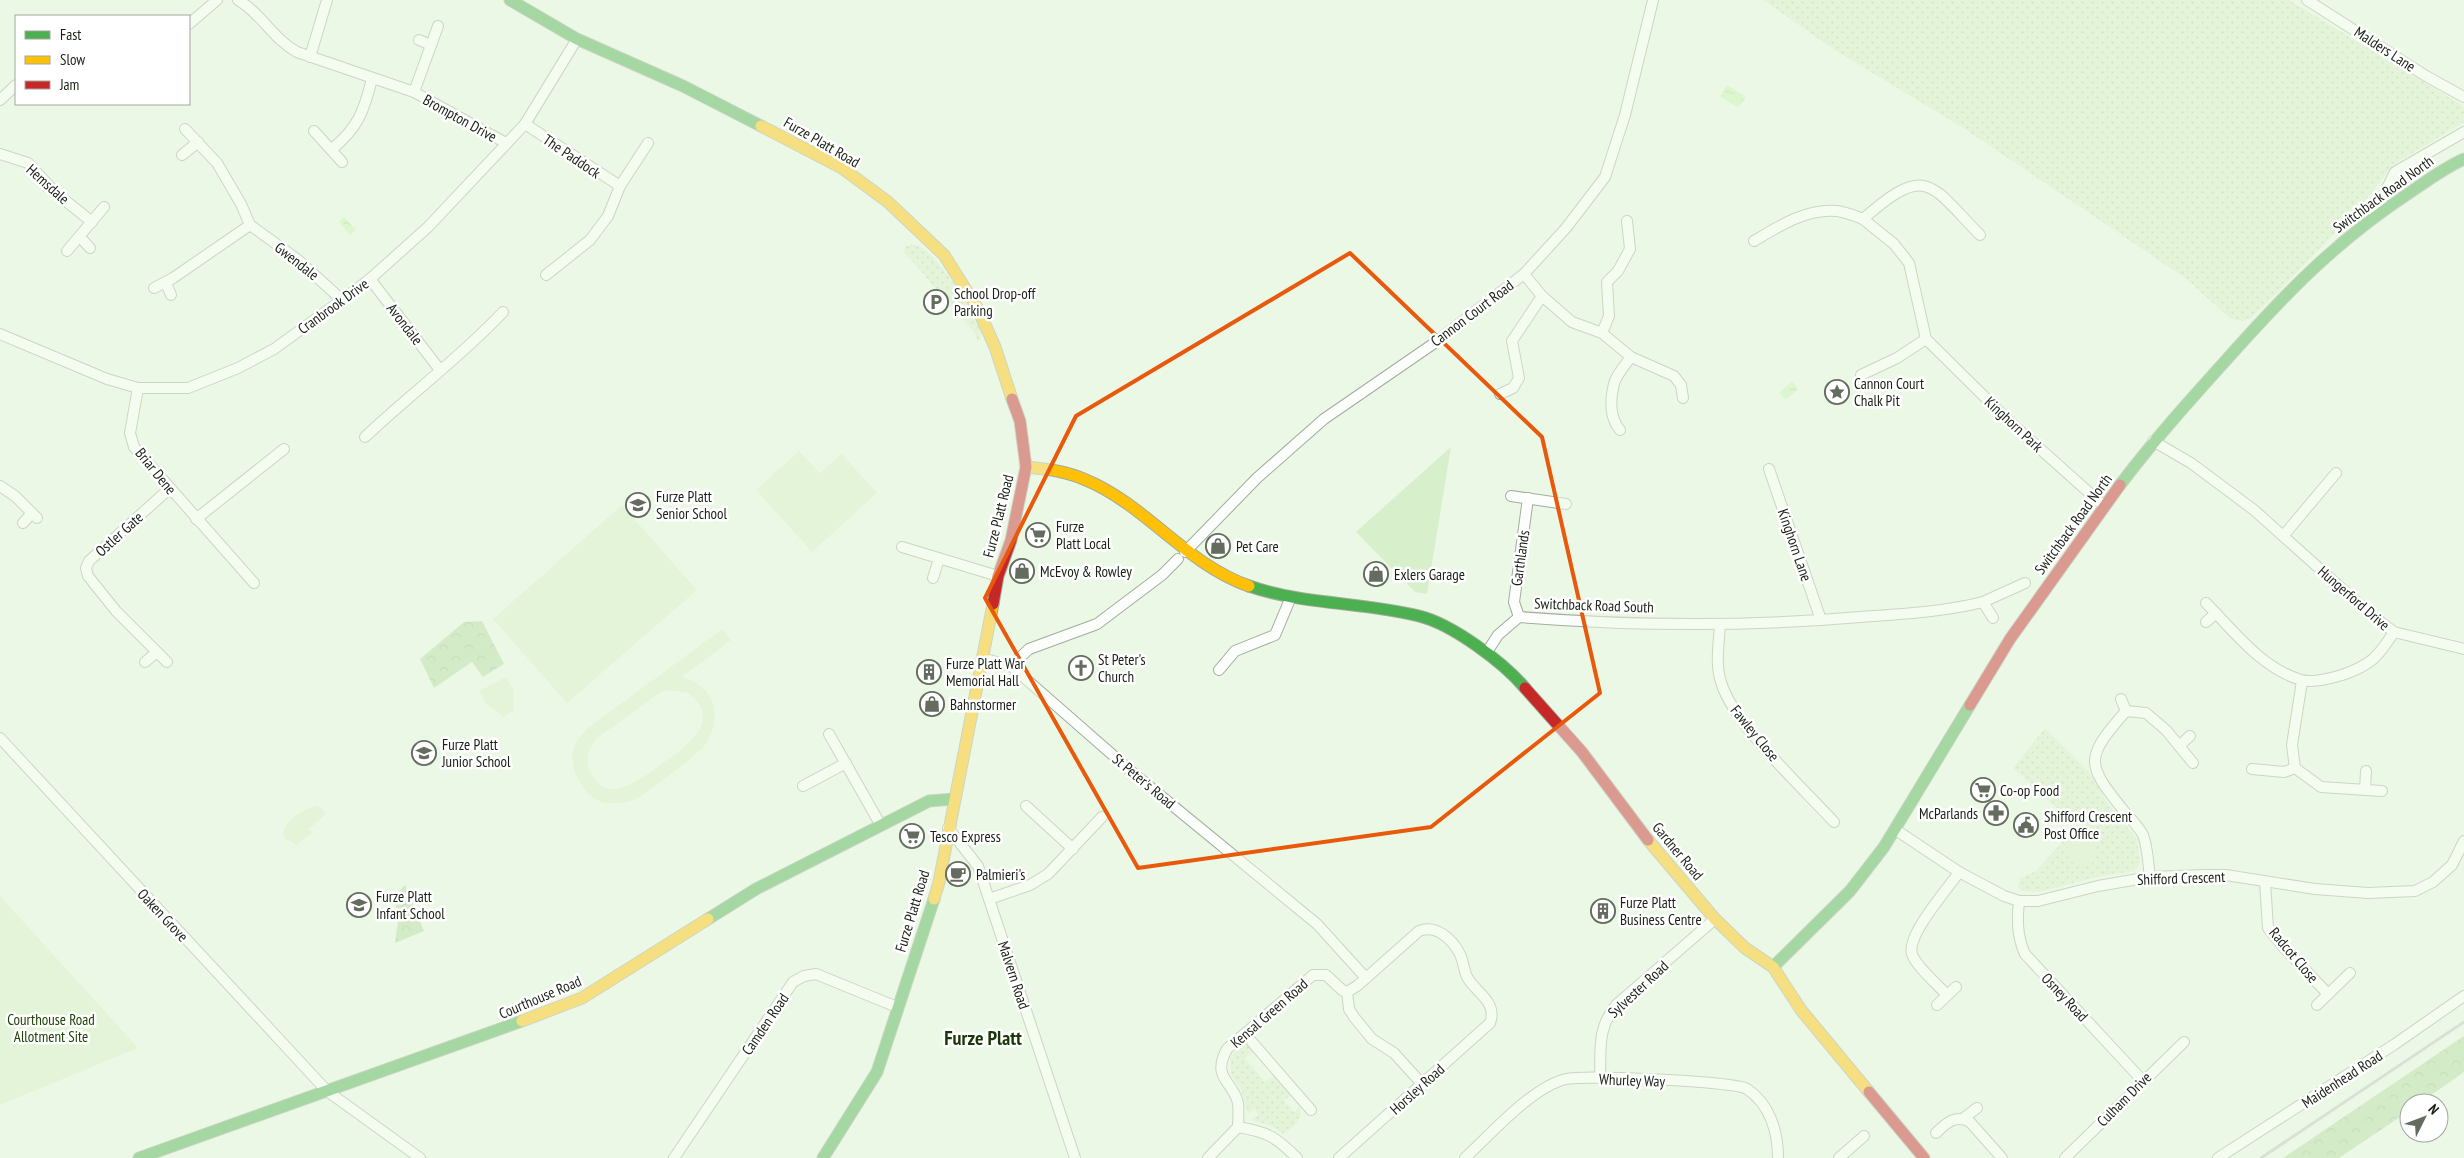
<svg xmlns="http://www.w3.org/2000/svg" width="2464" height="1158" font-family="'PT Sans Narrow',sans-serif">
<defs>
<pattern id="grass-dots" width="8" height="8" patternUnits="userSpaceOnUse" patternTransform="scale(1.25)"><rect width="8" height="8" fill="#d7f0cb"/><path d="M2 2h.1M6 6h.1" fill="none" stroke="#b8cead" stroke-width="1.8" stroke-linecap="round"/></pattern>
<pattern id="forest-crowns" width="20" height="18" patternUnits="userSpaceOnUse" patternTransform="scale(1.25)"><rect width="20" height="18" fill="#b7dba5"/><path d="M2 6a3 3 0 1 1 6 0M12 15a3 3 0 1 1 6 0" fill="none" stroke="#9dbc8d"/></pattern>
<pattern id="water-ripples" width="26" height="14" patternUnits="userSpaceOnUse" patternTransform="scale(1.25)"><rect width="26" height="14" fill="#c8f4b2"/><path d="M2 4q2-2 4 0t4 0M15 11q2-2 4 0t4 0" fill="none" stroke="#abd198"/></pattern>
</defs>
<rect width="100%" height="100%" fill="#ecf8e6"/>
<g fill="url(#grass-dots)">
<path d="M1763,0h526l171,104 4,5v13l-71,43 -31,40 -85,88 -26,25 -9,3 -11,-2 -46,-41 -220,-149 -132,-80z"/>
<path d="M911,244c24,0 59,67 72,87l-3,9 -2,2 -3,-9 -71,-81 1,-5z"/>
<path d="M2045,728l45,45 18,31 29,35 3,24 -6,8 -37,6 -58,15 -17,-1 -4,-4 2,-9 16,-7 41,-45 -64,-58z"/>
<path d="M1243,1044h4l6,7 -8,7 20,24 9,-6 5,2 11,17 -6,6 10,11 6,-5c4,12 -8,20 -16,27l-15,-9 -17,-5 7,-5 -5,-6 -6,5 -7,-25 -10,-14 -1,-18z"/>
</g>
<g fill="url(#forest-crowns)">
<path d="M482,621l22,43 -21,13 -11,-15 -38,26 -14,-29 44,-37z"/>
<path d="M405,885l19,46 -29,12 4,-29 -7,-16z"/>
<path d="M2464,1036v36l-44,31h-11v8l-70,47h-56z"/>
</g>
<g fill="#d7f0cb" fill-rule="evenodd">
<path d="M1451,447l-24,147 -12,-2 -59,-60z"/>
<path d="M799,451l21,22 22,-19 35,39 -65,59 -56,-62z"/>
<path d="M622,505l75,85 -130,113 -74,-84z"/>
<path d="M722,629l9,11 -49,37c36,10 42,44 20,72 -14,11 -57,48 -71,52 -9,2 -26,4 -34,-1 -18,-10 -32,-40 -20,-59 2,-4 7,-8 10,-12zM668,690l20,3c37,27 -3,54 -25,70 -20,14 -57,46 -73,8 -5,-12 -1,-23 6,-32l65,-47z"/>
<path d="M506,677l8,14 -1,20 -10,6 -17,-14 -7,-12z"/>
<path d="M318,805l8,9 -17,15 3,3 -15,13 -11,-6 -3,-5c3,-16 20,-24 35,-29z"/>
<circle cx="2082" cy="851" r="15"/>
<path d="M0,896l138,152 -138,57z"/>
</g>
<g fill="url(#water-ripples)">
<path d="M1727,85l19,12 -8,11 -18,-12z"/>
<path d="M344,217l12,13 -6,5 -11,-13z"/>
<path d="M1792,381l6,8 -12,11 -7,-7z"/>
</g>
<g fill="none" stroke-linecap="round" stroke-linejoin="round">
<defs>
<g id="street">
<path d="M238,0c23,13 35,39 59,52l117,40 92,51"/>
<path d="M2307,0l119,76 38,21"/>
<path d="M189,24l28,-24"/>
<path d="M419,40l12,5"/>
<path d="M310,57l17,-57"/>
<path d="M414,92l24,-66"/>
<path d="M0,100l16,-15"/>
<path d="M525,124l95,62 -12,30 -18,24 -44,35"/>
<path d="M185,129l32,34 24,41 9,21 47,34 45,41"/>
<path d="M314,131l28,31"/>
<path d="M332,149c26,-21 32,-38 40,-70"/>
<path d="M0,154l28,9 28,30 36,29"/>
<path d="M182,155l16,-13"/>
<path d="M620,186l28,-43"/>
<path d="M2374,215l21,-43 69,-40"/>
<path d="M1863,219l31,25 15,19 17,76 83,82 95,85"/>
<path d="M80,237l10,11"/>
<path d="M1754,241c25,-15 53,-33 83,-30 9,1 18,5 26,8 64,-56 66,-36 117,16"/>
<path d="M67,251l37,-44"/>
<path d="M1524,274l18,22 30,26 30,11 29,24 43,19 7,9 2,13"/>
<path d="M370,279l70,91"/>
<path d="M166,283l5,12"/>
<path d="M154,288l19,-10 77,-53"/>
<path d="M1602,333l7,-17 -2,-34 11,-11 12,-22 -3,-28"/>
<path d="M0,334l107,45 31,9h50l50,-20 36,-19 68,-49 28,-21 58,-52 97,-103 52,-85"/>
<path d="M1861,375l36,-17 29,-19"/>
<path d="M138,388l-8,45 4,14 120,136"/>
<path d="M1500,394l13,-6 6,-10 -7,-37 30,-45"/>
<path d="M1620,430c-10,-12 -10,-30 -6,-46 2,-9 11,-19 17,-27"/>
<path d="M365,437c45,-43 96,-80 138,-125"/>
<path d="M2153,441l38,22 63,47 115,103 25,19 70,17"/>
<path d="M1769,469l52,151"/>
<path d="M0,486l15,10 22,22"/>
<path d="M1511,496l55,8"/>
<path d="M196,519l88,-70"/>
<path d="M23,523l9,-10"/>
<path d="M2284,535l52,-62"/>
<path d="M902,547l96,29"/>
<path d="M1185,552l72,-74 67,-59 109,-75 91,-70 42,-46 39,-51 20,-62 28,-115"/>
<path d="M933,578l6,-19"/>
<path d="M2206,603c28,28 55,65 95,77 11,3 31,-2 41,-5 29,-10 36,-18 52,-43"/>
<path d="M1519,617l-5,-15 14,-104"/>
<path d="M1993,618l-10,-16 42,-19"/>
<path d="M2206,622l10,-9"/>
<path d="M1720,624c-1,19 -5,40 1,58 12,42 82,106 113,140"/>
<path d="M1487,652l11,-17 21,-18c113,9 227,10 341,0 41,-3 83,-5 123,-15"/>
<path d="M982,658l29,8 128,112 178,146 49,54"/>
<path d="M145,662l12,-10"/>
<path d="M167,662l-51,-51 -28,-35 -2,-8 3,-7 80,-72"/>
<path d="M1011,666l18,-17 68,-25 65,-49 16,-16"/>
<path d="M1219,670l16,-19 40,-16 16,-38"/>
<path d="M2121,699l5,12"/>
<path d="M829,734l51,90"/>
<path d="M0,738l327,353 93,67"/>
<path d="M2179,746l11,-10"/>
<path d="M2295,768l-3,-23 10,-64"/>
<path d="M2252,769l32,3 11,-4 26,19 61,4"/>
<path d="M803,786l43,-23"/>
<path d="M2365,790l1,-19"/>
<path d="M1026,806l47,43"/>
<path d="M948,828l30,38 97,292"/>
<path d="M1896,830l63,42 45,24 15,5h19l60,-15 52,-9 55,-2h21l89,14 53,4 47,-2 18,-9 19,-17 12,-24"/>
<path d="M2150,877c-2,-13 -2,-29 -7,-42 -4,-8 -13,-17 -19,-24 -39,-48 -39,-53 2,-100l20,2 20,17 27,33"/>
<path d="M2265,882l3,46 17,21 43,45"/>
<path d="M989,899l41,-14 18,-11 54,-57"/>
<path d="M2019,901c-2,19 -2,35 6,53l117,126"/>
<path d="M1347,992l2,17 5,8 18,22 22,14 29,32"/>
<path d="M1947,995c-8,-9 -32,-30 -35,-41 -6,-19 36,-65 47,-82"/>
<path d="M1937,1005l19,-18"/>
<path d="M2317,1005l33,-32"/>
<path d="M1245,1034l66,76"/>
<path d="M1600,1078c1,-30 -3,-49 16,-73l99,-86"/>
<path d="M1964,1118l13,-10"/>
<path d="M1238,1127c0,-7 1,-16 0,-24 -5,-22 -27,-25 -11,-54l86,-74h13l16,15 5,2 10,-6 62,-55c17,-7 33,8 41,23 3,7 4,16 7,23 9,16 31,25 23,46l-151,135"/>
<path d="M1238,1127c30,5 38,10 59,31"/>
<path d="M1936,1133c10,-10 20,-19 34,-11l32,36"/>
<path d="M674,1158l119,-176 11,-6 12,-2 81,33"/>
<path d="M1208,1158l30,-31"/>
<path d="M1465,1158c26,-24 67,-71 101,-79 17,-4 170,2 181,10 23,15 31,43 31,69"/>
<path d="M1839,1158l25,-22"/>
<path d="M2065,1158l119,-116"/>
<path d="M2218,1158l177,-114 69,-48"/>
</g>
<g id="fast">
<path d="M510,0l67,39 106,47 78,40"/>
<path d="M2120,485c34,-45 71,-86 108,-127 58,-65 108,-117 181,-165 18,-12 35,-25 55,-34"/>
<path d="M1249,586c55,19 114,16 170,30 33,8 84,46 106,72"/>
<path d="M708,919l48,-30 173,-88 25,-2"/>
<path d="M1773,967l77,-76 34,-44 86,-142"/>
<path d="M139,1158l383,-137"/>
<path d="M823,1158l54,-86 57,-173"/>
</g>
<g id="slow">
<path d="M761,126l81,42 46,34 56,53 34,54 17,38 17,52"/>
<path d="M1026,467c21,2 40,4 60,13 60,25 100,84 163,106"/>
<path d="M1648,840l67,79 30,29 28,19 28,43 68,82"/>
<path d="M934,899l5,-17 54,-278"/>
<path d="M522,1021l60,-23 126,-79"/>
</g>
<g id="jam">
<path d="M993,604l5,-28 13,-36 15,-73 -6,-46 -8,-22"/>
<path d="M1525,688l57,64 66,88"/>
<path d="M1970,705l40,-66 110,-154"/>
<path d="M1869,1092l55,66"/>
</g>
</defs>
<use href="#street" stroke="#a3ac9f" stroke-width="12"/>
<use href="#fast" stroke="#a3ac9f" stroke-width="13"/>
<use href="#slow" stroke="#a3ac9f" stroke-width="13"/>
<use href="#jam" stroke="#a3ac9f" stroke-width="13"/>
<use href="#street" stroke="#fcfefb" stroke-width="10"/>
<use href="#fast" stroke="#4caf50" stroke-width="11"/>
<use href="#slow" stroke="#ffc107" stroke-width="11"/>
<use href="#jam" stroke="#c62828" stroke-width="11"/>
<path stroke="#c2c5c0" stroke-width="3" d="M2261,1158l203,-136"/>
</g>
<path d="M0 0H2464V1158H0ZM1350,253l192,184 58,256 -169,134 -293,41 -153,-270 91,-182z" fill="#ecf8e6" fill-opacity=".55" fill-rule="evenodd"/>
<path fill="none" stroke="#e8590c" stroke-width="4" stroke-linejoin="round" d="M1350,253l192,184 58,256 -169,134 -293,41 -153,-270 91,-182z"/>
<defs>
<symbol id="parking-ring" viewBox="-11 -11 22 22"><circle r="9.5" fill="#fff" stroke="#636c5e" stroke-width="1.5"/><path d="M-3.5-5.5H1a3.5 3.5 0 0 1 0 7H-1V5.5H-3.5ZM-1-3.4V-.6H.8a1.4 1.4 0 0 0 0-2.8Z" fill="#636c5e"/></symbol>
<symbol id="sight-ring" viewBox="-11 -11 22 22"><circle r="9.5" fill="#fff" stroke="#636c5e" stroke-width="1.5"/><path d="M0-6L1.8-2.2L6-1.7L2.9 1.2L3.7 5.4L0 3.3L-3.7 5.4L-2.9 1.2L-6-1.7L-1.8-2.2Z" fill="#636c5e"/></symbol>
<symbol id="school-ring" viewBox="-11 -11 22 22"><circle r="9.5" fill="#fff" stroke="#636c5e" stroke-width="1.5"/><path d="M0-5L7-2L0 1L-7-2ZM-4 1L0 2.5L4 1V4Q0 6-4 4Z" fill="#636c5e"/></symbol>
<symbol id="supermarket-ring" viewBox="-11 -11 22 22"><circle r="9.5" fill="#fff" stroke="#636c5e" stroke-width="1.5"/><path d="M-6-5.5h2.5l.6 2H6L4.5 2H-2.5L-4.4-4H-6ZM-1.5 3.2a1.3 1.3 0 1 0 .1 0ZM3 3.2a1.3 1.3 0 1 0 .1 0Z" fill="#636c5e"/></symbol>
<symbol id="shop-ring" viewBox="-11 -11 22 22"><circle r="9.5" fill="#fff" stroke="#636c5e" stroke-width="1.5"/><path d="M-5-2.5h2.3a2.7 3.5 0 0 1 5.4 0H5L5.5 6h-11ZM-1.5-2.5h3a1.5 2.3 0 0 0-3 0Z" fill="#636c5e"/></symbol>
<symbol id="church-ring" viewBox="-11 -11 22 22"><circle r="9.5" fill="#fff" stroke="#636c5e" stroke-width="1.5"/><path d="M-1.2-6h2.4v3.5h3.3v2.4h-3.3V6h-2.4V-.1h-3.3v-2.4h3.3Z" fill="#636c5e"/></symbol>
<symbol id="building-ring" viewBox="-11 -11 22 22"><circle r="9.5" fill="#fff" stroke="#636c5e" stroke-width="1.5"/><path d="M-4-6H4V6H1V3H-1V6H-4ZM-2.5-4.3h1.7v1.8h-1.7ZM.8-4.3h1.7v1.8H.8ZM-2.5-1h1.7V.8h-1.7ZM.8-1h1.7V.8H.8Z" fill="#636c5e"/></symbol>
<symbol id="pharmacy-ring" viewBox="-11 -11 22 22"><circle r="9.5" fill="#fff" stroke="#636c5e" stroke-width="1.5"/><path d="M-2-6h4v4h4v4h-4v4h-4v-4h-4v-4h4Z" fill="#636c5e"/></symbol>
<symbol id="civic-ring" viewBox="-11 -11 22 22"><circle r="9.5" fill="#fff" stroke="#636c5e" stroke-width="1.5"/><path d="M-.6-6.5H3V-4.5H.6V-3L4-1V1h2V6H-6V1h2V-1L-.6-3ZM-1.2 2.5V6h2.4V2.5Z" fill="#636c5e"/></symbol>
<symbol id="cafe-ring" viewBox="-11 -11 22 22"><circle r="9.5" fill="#fff" stroke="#636c5e" stroke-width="1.5"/><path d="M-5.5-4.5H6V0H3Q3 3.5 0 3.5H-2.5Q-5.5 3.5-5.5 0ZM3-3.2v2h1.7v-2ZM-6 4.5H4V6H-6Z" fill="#636c5e"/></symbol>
</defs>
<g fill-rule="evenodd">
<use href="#parking-ring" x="922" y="288" width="28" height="28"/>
<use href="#sight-ring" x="1823" y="378" width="28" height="28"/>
<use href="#school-ring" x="624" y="491" width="28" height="28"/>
<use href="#supermarket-ring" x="1024" y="521" width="28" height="28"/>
<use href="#shop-ring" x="1204" y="532" width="28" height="28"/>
<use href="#shop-ring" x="1008" y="557" width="28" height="28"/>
<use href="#shop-ring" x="1362" y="560" width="28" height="28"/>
<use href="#church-ring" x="1067" y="654" width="28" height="28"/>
<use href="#building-ring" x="915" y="658" width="28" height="28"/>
<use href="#shop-ring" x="918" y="690" width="28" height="28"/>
<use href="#school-ring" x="410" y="739" width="28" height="28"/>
<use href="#supermarket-ring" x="1969" y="776" width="28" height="28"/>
<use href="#pharmacy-ring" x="1982" y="799" width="28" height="28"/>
<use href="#civic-ring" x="2012" y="811" width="28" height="28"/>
<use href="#supermarket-ring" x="898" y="822" width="28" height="28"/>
<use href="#cafe-ring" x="944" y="860" width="28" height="28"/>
<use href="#school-ring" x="345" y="891" width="28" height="28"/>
<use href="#building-ring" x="1589" y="897" width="28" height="28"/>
</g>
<g text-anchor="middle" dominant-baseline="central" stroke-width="5" stroke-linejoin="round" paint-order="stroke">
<g font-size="15" fill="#192015" stroke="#fff">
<text transform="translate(2385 49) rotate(33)">Malders Lane</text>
<text transform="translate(460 118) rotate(29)">Brompton Drive</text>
<text transform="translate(822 142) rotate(30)">Furze Platt Road</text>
<text transform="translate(572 156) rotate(34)">The Paddock</text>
<text transform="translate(48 184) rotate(42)">Hemsdale</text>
<text transform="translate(2383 194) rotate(-36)">Switchback Road North</text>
<text transform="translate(297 261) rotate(38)">Gwendale</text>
<text transform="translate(333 306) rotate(-36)">Cranbrook Drive</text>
<text transform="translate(1472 313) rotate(-37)">Cannon Court Road</text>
<text transform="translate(405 324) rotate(52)">Avondale</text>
<text transform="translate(2014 424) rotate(43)">Kinghorn Park</text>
<text transform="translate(156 471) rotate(51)">Briar Dene</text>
<text transform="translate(998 516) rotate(-76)">Furze Platt Road</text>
<text transform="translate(2073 524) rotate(-54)">Switchback Road North</text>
<text transform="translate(119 534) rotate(-42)">Ostler Gate</text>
<text transform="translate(1795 545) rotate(71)">Kinghorn Lane</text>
<text transform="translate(1520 558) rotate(-82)">Garthlands</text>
<text transform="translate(2354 598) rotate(41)">Hungerford Drive</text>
<text transform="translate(1594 605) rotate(2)">Switchback Road South</text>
<text transform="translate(1755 733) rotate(51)">Fawley Close</text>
<text transform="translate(1144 781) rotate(40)">St Peter's Road</text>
<text transform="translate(1678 851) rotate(50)">Gardner Road</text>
<text transform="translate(2181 878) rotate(-2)">Shifford Crescent</text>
<text transform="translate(912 911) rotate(-73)">Furze Platt Road</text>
<text transform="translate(163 915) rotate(47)">Oaken Grove</text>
<text transform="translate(2294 955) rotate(50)">Radcot Close</text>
<text transform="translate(1014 975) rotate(72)">Malvern Road</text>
<text transform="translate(1638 989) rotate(-43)">Sylvester Road</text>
<text transform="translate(540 997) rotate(-23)">Courthouse Road</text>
<text transform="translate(2065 997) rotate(47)">Osney Road</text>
<text transform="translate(1269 1013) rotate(-41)">Kensal Green Road</text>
<text transform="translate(765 1024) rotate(-56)">Camden Road</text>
<text transform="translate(2342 1079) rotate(-33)">Maidenhead Road</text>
<text transform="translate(1632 1080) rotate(2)">Whurley Way</text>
<text transform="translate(1417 1089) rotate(-42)">Horsley Road</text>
<text transform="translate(2124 1099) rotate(-45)">Culham Drive</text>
</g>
<g font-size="15" fill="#192015" stroke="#fff" text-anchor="start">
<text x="954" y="293">School Drop-off<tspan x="954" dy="17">Parking</tspan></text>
<text x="1854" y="383">Cannon Court<tspan x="1854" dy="17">Chalk Pit</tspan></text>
<text x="656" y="496">Furze Platt<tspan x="656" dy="17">Senior School</tspan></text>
<text x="1056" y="526">Furze<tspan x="1056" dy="17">Platt Local</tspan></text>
<text x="1236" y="546">Pet Care</text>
<text x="1040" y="571">McEvoy &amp; Rowley</text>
<text x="1394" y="574">Exlers Garage</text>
<text x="1098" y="659">St Peter's<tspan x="1098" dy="17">Church</tspan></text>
<text x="946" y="663">Furze Platt War<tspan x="946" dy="17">Memorial Hall</tspan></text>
<text x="950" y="704">Bahnstormer</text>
<text x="442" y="744">Furze Platt<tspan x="442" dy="17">Junior School</tspan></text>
<text x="2000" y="790">Co-op Food</text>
<text x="1978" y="813" text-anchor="end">McParlands</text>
<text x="2044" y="816">Shifford Crescent<tspan x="2044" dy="17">Post Office</tspan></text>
<text x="930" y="836">Tesco Express</text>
<text x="976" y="874">Palmieri's</text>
<text x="376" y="896">Furze Platt<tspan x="376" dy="17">Infant School</tspan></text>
<text x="1620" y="902">Furze Platt<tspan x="1620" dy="17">Business Centre</tspan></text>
</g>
<g font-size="15" fill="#1f4206" stroke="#fff">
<text x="51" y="1019">Courthouse Road<tspan x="51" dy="17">Allotment Site</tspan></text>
</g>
<g font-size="20" font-weight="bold" fill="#1a3707" stroke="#fff">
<text x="983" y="1038">Furze Platt</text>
</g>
</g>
<rect x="15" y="15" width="175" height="90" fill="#ffffff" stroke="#a3a6a1"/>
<rect x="25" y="31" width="25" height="8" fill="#4caf50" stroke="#a3a6a1"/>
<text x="60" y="40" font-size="15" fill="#192015">Fast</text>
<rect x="25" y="56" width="25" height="8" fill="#ffc107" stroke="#a3a6a1"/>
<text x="60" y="65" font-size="15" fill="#192015">Slow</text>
<rect x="25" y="81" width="25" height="8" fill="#c62828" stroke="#a3a6a1"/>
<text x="60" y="90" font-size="15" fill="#192015">Jam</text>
<g transform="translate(2424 1118) rotate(48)"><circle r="24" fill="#ffffff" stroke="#a3a6a1"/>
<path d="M0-4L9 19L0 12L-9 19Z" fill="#636c5e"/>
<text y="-8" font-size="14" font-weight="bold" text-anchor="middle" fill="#192015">N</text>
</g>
</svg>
